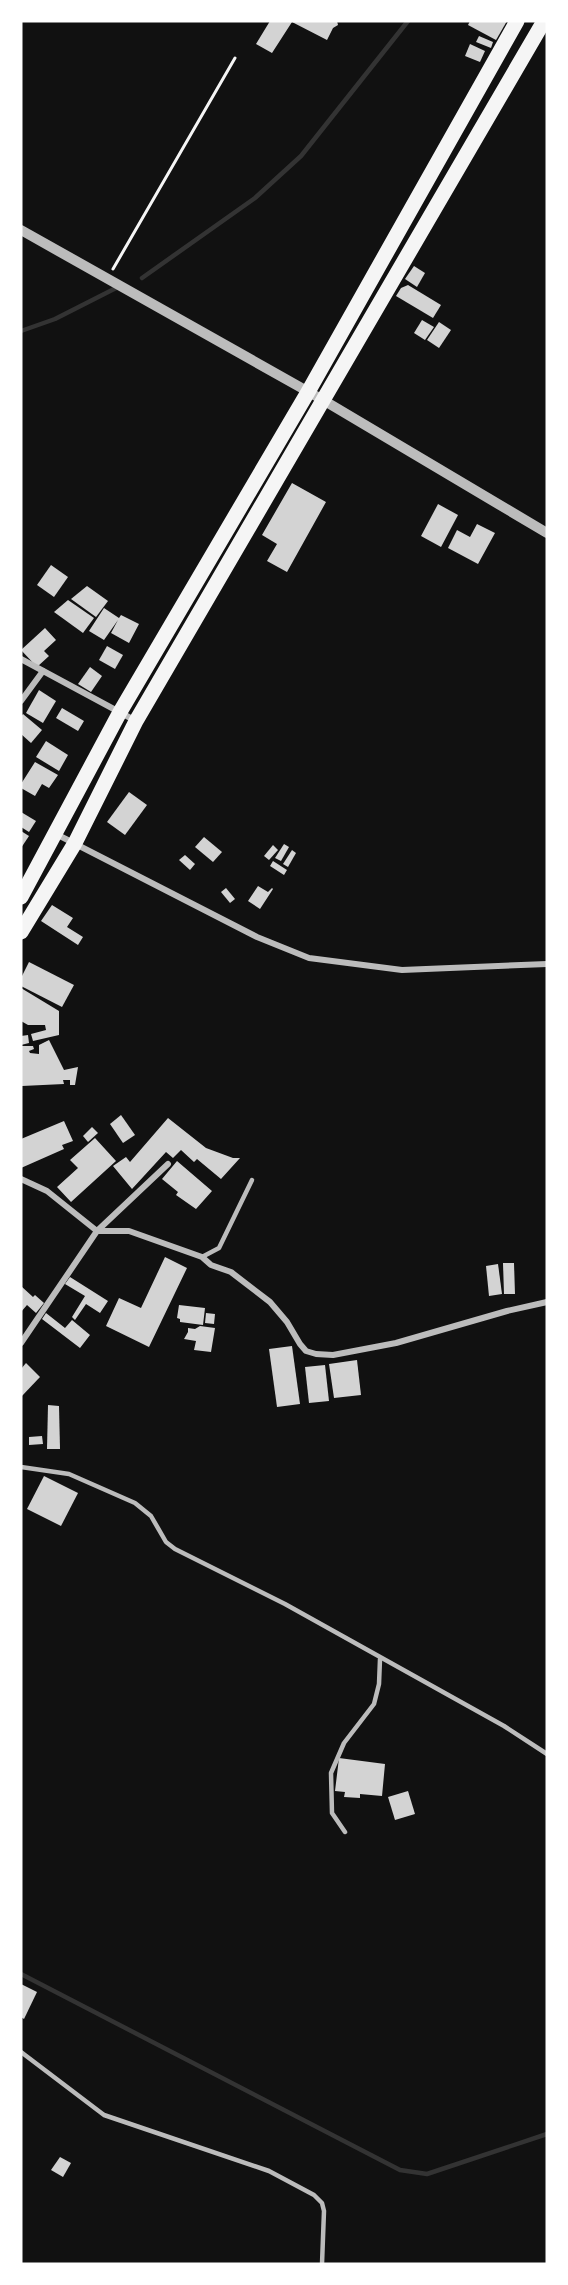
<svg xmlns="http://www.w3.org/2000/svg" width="568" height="2285" font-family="'Asap Condensed',sans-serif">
<rect width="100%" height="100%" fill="#111"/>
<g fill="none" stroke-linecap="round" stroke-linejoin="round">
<g stroke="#333" stroke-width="4.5">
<path d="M142,278l113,-80 46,-42 107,-135"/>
<path d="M21,331l34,-12 63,-32"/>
<path d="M21,1974l379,196 27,4 120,-40"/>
</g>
</g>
<g fill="#d3d3d3">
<path d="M270,21h67l1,4 -5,3 -6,12 -35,-18 -20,31 -16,-9z"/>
<path d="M470,21h37l-11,19 -28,-15z"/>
<path d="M479,36l14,6 -2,6 -15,-6z"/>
<path d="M470,44l15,7 -5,11 -15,-6z"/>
<path d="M414,266l11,7 -8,14 -12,-8z"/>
<path d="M408,285l33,20 -8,13 -37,-22 5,-8z"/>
<path d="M422,320l12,7 -9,13 -11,-7z"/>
<path d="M439,322l12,8 -12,18 -12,-8z"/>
<path d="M292,483l34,19 -39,70 -20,-11 10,-17 -15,-9z"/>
<path d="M438,504l20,11 -17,32 -20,-11z"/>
<path d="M477,524l18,9 -17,31 -30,-16 9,-18 13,7z"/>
<path d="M51,565l17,12 -14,20 -17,-12z"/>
<path d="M87,586l21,15 -12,16 -25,-18z"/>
<path d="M68,600l26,18 -11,15 -29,-21z"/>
<path d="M104,608l15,10 2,-3 18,9 -10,19 -18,-10 7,-13 -14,20 -15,-9z"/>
<path d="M45,628l11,12 -12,11 5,5 -12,11 -16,-17z"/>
<path d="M107,646l16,9 -8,14 -16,-9z"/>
<path d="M90,667l12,9 -11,16 -13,-8z"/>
<path d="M39,690l17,11 -13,22 -17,-10z"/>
<path d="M62,708l22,13 -6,10 -22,-13z"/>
<path d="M23,714l19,16 -11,13 -10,-9v-17z"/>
<path d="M46,741l22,14 -9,16 -23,-14z"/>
<path d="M35,762l23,13 -9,13 -7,-4 -7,12 -14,-8v-4z"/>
<path d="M129,792l18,13 -22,30 -18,-13z"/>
<path d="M21,812l15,9 -7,11 -8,-5z"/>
<path d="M21,831l8,5 -8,12z"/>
<path d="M204,837l18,15 -9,10 -18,-15z"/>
<path d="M284,844l5,3 -8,14 -6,-3z"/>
<path d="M273,845l5,5 -9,10 -5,-4z"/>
<path d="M292,850l4,3 -8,14 -5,-3z"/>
<path d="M185,855l10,9 -5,6 -11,-10z"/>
<path d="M273,861l14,9 -3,5 -14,-9z"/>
<path d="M258,886l10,6 4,-4 1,1 -13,20 -12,-8z"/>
<path d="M226,888l9,11 -5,4 -9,-11z"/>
<path d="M52,905l21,13 -6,9 16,10 -5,8 -37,-24z"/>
<path d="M29,962l45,23 -12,22 -41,-21v-8z"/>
<path d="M21,988l38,23v24l-26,6 -2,-7 15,-4 -1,-5h-17l-7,-4z"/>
<path d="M28,1035l1,8 -8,2v-9z"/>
<path d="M49,1040l15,30 14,-3 -3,18h-5v-5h-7l1,4 -42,2 -1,-40h12l1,3 -5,2 1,2 9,1v-9z"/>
<path d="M121,1115l14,20 -12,8 -13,-19z"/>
<path d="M168,1118l38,30 27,10h7l-19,21 -24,-20 -3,3 -13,-12 -8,8 -7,-6 -34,37 -19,-23 13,-9 4,5z"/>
<path d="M64,1121l9,20 -11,4 2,4 -43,19v-29z"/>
<path d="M92,1127l6,6 -10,9 -5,-6z"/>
<path d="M95,1138l21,23 -45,41 -14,-15 21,-19 -8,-8z"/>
<path d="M177,1161l35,30 -16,18 -20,-14 2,-3 -16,-13z"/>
<path d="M165,1257l22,11 -38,79 -43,-21 13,-28 22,10z"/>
<path d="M503,1263h11l1,31h-11z"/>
<path d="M498,1264l4,30 -13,2 -3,-30z"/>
<path d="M70,1277l38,24 -8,12 -14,-9 -11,16 -3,-3 13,-21 -20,-12z"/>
<path d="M21,1286l12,11 2,-2 9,8 -8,10 -9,-8 -6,7z"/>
<path d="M179,1305l26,3 -2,17 -23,-3v-3l-3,-1z"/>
<path d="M46,1313l19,15 7,-8 18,15 -10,13 -38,-29z"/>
<path d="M206,1313l9,1 -1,10 -9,-1z"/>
<path d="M200,1326l15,2 -4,24 -17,-2 2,-9 -12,-2 4,-7v-4l7,1z"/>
<path d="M292,1346l8,58 -23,3 -8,-58z"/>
<path d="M357,1360l4,35 -27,3 -5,-34z"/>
<path d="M26,1363l14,14 -19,20v-28z"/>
<path d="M325,1365l4,36 -20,2 -4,-36z"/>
<path d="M48,1405l11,1 1,43h-13z"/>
<path d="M42,1436l1,8 -14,1v-8z"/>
<path d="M44,1476l34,17 -17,33 -34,-17z"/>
<path d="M339,1758l46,6 -3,32 -22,-2v4l-16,-1 1,-5 -10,-1z"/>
<path d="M408,1791l7,23 -20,6 -7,-23z"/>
<path d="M21,1984l16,8 -13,27 -3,-2z"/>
<path d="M60,2157l11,6 -8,14 -12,-7z"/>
</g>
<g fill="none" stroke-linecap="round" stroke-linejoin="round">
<path stroke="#f5f5f5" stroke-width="3" d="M113,269l122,-211"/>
<g stroke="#bcbcbc" stroke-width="4.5">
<path d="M202,1257l17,-9 33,-68"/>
<path d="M21,1467l48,7 66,29 16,13 15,26 9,7 110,55 219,122 43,28"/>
<path d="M345,1832l-13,-19 -1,-40 13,-30 30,-39 5,-20 1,-25"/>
<path d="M21,2052l83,63 165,56 45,24 8,8 2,8 -2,53"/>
</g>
<g stroke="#bcbcbc" stroke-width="6">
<path d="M21,659l115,62"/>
<path d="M21,701l22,-30"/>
<path d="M56,834l201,103 52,21 93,12 145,-6"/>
<path d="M21,1179l26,12 50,40h32l73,26 9,8 20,7 39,30 17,20 13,22 6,7 10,3 17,1 63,-12 111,-32 40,-9"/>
<path d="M21,1343l76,-112 71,-67"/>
</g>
<path stroke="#bcbcbc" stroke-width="10" d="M21,230l302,170 224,133"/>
<g stroke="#f5f5f5" stroke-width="15">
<path d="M21,897l99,-185 188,-320 209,-371"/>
<path d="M21,932l54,-89 61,-122 408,-700"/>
</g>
</g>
<rect width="568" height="2285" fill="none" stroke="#ffffff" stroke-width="45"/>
</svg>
